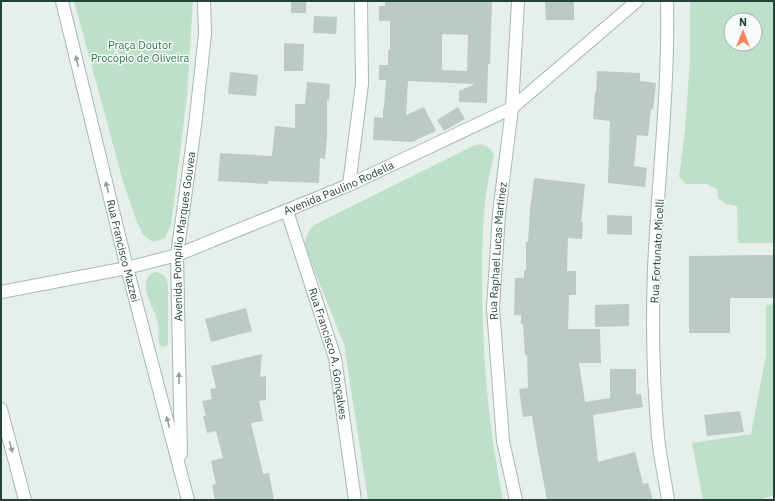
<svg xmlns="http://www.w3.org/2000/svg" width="775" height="501" font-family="'IBM Plex Sans',sans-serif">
<rect width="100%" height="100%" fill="#e6efeb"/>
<g fill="#bfe0c8" fill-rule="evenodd">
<path d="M74,1h119l-6,95 -16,129 -6,13 -12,4 -10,-7 -6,-13 -13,-37z"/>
<path d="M690,1h84v242h-36l-1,-37 -11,-2 -8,-6 -1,-9 -10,-5h-21l-7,-7 6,-47 5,-70zM731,20h24v24h-24z"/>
<path d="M475,145c9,-2 16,2 19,11 -11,37 -12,82 -12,121 0,75 6,149 21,223h-135l-24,-156 -39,-97c0,-9 3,-16 9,-22z"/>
<path d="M154,272c8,0 13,5 14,13v60l-4,2 -4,-1c-2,-7 -1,-15 -2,-22 -2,-15 -24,-41 -4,-52z"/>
<path d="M774,304v191l-13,5h-58l-11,-57 59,-9 15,-79v-50z"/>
</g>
<g fill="#bbcac4" fill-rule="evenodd">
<rect x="291" y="1" width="15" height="12"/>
<path d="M385,1h107l-2,63h-2l-1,39 -28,-1v-11l16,-7 -67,-3 -2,34 18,-8 12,24 -24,11 -39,-2 1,-23 9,1v-10h1l2,-28h-7v-15h9v-15h2v-29h-11v-15h6zM442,34l26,1 -1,36 -25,-1z"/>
<path d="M545,1h29v19h-28z"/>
<path d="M314,16l23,1 -1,17 -23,-1z"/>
<path d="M284,43l20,1 -1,27h-19z"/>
<path d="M597,71l43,2v8l16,2 -3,27 -2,-1 -3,27 -11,-1 -3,31 13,2 -2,19 -37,-4 2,-62 -17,-2 2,-27 1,1z"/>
<path d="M230,72l28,3 -2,21 -28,-2z"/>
<path d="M307,82l23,2 -1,17 -2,-1v36l-2,23 -5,-1 -1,25 -51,-2v3l-50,-3 2,-28 52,3 3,-30 20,2v-24h10z"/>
<path d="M458,107l7,12 -21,12 -7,-11z"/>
<path d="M534,178l51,6 -4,38h2l-1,17 -14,-1 -1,33h9v24h-7l-1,34h32l1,34h-22l6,39 25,-4v-29h26v25h5l2,13 -50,8 5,47 37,-10 8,32 5,-1 5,17h-106l-10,-53 -5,-31 -9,1 -4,-28 9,-1 -1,-33h-2l-2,-31h-2v-9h-7l1,-37h9v-8h2v-28h2l2,-33z"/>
<path d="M607,215l25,1v19l-25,-1z"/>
<path d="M774,255v43h-44v35h-41v-77z"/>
<path d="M629,304v22l-34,1v-22z"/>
<path d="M246,308l6,23 -41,11 -6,-23z"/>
<path d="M262,354l-2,23 6,-1v24l-7,1 4,20 -12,2 12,51 6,-1 5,27h-59l-3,-15 4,-1 -5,-23 12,-3 -7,-27 -9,2 -4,-17h3l-4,-15 10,-2 -2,-10 6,-1 -5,-22z"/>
<path d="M740,411l4,21 -37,4 -3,-21z"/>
</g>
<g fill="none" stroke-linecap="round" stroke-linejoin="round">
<defs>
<g id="minor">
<path id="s1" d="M62,1l65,267 61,232"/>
<path d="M667,1c2,89 -9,178 -13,267 -2,56 -1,113 4,169 2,21 7,42 10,63"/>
<path d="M349,185l13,-101 -1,-83"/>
<path id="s2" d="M287,211l48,147 20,142"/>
<path id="s3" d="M1,292l126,-24 50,-13 172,-70 163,-77 125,-107"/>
<path d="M1,409l24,91"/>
<path id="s4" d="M181,454l-4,-199 18,-129 10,-92 -1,-33"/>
<path id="s5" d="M516,500l-13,-59 -10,-133 6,-94 13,-106 6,-107"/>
</g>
</defs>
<use href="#minor" stroke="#a8b8b2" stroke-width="14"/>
<use href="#minor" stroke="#fff" stroke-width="12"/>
</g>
<defs><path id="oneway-solid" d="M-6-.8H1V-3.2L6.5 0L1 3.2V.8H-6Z"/></defs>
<g fill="#92a09c">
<use href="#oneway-solid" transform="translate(77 61) rotate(-104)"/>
<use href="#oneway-solid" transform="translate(107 187) rotate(-104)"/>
<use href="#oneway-solid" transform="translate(179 378) rotate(-91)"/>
<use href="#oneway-solid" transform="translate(168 422) rotate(-105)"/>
<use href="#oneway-solid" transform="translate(11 447) rotate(75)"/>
</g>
<g text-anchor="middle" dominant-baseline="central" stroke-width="3" stroke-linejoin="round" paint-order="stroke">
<g font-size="11" fill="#2d7a4b" stroke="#f7fbf9">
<text x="140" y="45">Praça Doutor<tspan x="140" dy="13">Procópio de Oliveira</tspan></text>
</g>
<g font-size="11" fill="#24423a" stroke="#f7fbf9">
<text stroke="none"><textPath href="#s3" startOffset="355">Avenida Paulino Rodella</textPath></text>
<text stroke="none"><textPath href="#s4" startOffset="218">Avenida Pompilio Marques Gouvea</textPath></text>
<text stroke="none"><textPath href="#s1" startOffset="257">Rua Francisco Mazzei</textPath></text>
<text stroke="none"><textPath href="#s5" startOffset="251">Rua Raphael Lucas Martinez</textPath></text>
<text transform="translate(657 251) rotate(-87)">Rua Fortunato Micelli</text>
<text stroke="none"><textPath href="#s2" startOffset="149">Rua Francisco A. Gonçalves</textPath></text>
</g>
</g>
<rect width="775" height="501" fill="none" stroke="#24423a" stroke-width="4"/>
<g transform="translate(743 32)"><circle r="19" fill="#f7fbf9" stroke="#a3b1ad"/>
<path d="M0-3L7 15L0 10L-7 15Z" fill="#f4845f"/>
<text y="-6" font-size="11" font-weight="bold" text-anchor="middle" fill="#24423a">N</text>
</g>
</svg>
